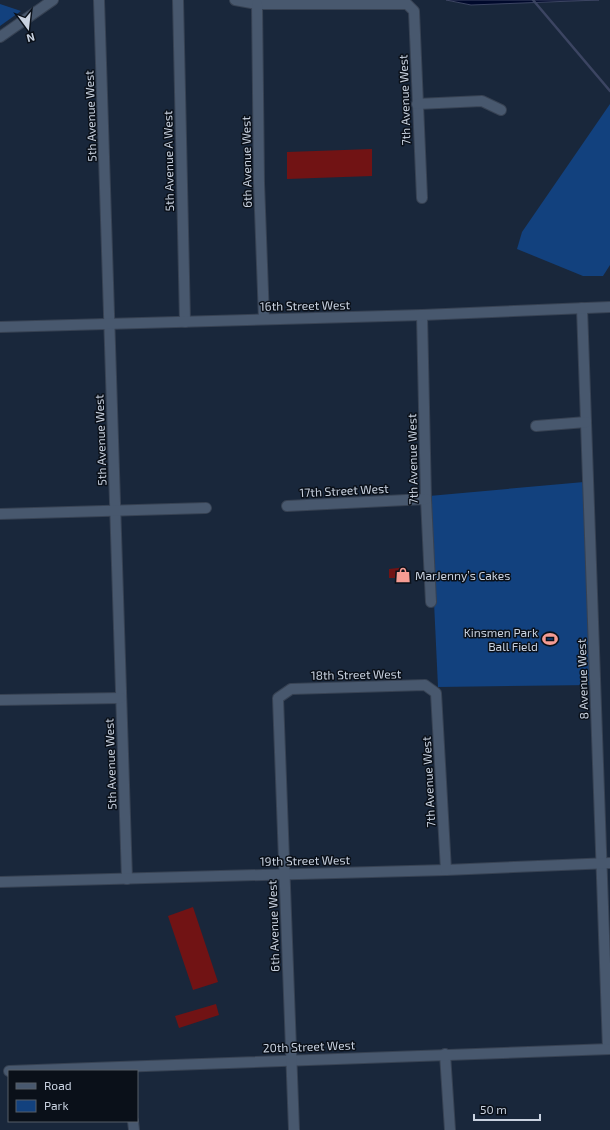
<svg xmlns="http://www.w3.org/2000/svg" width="610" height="1130" font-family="'Exo 2',sans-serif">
<rect width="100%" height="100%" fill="#19273b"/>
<g fill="#12417e">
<path d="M0,4l21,7 -21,15z"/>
<path d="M610,104v161l-7,11h-20l-66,-27 5,-17z"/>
<path d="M584,482l9,203 -155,2 -9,-191z"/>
</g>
<path fill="#00092c" stroke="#3c4562" d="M446,0h153l-128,5z"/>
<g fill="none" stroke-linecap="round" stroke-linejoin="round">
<path stroke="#3c4562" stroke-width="2.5" d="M533,0l77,91"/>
</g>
<g fill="#711314">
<path d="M372,149v27l-85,3v-27z"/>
<path d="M406,567l1,11h-18v-9z"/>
<path d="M193,907l25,75 -25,8 -25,-74z"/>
<path d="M216,1004l3,11 -40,13 -4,-12z"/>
</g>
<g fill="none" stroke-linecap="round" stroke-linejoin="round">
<defs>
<g id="street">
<path d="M99,0l28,879"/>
<path d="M178,0l7,322"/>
<path d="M235,0l22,4h150l7,7 8,187"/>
<path d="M257,4l2,179 5,136"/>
<path d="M0,37l53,-37"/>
<path d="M417,104l65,-3 19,9"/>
<path d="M582,308l26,741"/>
<path d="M422,315l4,184 5,103"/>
<path d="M0,327l422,-12 188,-8"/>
<path d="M536,426l50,-4"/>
<path d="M287,506l139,-7"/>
<path d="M0,514l206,-6"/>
<path d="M0,700l121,-2"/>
<path d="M0,882l446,-12 164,-7"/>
<path d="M445,1054l5,76"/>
<path d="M9,1071l601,-22"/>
<path d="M133,1121l1,9"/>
<path d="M294,1130l-16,-432 13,-9 134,-4 11,8 10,177"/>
</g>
</defs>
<use href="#street" stroke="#374253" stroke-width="12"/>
<use href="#street" stroke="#48586e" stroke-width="10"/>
</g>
<defs>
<symbol id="shop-bare" viewBox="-9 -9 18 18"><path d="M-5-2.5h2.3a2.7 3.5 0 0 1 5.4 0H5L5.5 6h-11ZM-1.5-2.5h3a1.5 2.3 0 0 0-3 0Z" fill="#f59c93" stroke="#0a1019" stroke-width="2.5" paint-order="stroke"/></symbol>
<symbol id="stadium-bare" viewBox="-9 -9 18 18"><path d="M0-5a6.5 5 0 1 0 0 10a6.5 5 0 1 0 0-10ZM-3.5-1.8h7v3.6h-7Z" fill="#f59c93" stroke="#0a1019" stroke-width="2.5" paint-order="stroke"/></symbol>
</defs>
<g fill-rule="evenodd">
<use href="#shop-bare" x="392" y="564" width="22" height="22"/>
<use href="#stadium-bare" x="539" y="628" width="22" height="22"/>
</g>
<g text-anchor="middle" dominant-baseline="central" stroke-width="3" stroke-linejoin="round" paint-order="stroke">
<g font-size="12" fill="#c9d2e0" stroke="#0a1019">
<text transform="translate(404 100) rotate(-92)">7th Avenue West</text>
<text transform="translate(90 116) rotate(-92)">5th Avenue West</text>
<text transform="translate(168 161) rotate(-91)">5th Avenue A West</text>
<text transform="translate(246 162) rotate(-91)">6th Avenue West</text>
<text transform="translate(305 305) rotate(-1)">16th Street West</text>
<text transform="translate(100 440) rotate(-92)">5th Avenue West</text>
<text transform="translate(412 459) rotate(-91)">7th Avenue West</text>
<text transform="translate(344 490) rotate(-3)">17th Street West</text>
<text transform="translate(356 674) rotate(-1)">18th Street West</text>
<text transform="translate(582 679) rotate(-92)">8 Avenue West</text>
<text transform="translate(110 764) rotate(-92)">5th Avenue West</text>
<text transform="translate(428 782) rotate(-93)">7th Avenue West</text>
<text transform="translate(305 860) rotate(-1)">19th Street West</text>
<text transform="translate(273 926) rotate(-92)">6th Avenue West</text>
<text transform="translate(309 1046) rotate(-2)">20th Street West</text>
</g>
<g font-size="12" fill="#c9d2e0" stroke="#0a1019" text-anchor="start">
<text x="415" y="575">MarJenny’s Cakes</text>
<text x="538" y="632" text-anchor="end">Kinsmen Park<tspan x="538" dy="14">Ball Field</tspan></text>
</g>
</g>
<rect x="8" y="1070" width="130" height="52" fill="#0a1019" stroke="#565e69"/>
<rect x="16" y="1083" width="20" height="6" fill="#48586e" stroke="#565e69"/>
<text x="44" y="1090" font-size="12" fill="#c9d2e0">Road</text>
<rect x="16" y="1100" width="20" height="12" fill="#12417e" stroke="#565e69"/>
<text x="44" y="1110" font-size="12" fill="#c9d2e0">Park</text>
<g transform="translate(28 28) rotate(165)" stroke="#0a1019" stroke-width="3" paint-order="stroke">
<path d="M0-3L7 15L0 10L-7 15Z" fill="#c9d2e0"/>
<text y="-6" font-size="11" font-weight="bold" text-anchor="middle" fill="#c9d2e0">N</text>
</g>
<path d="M474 1114v6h66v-6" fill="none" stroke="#c9d2e0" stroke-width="2"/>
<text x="480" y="1114" font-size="12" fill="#c9d2e0" stroke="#0a1019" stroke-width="3" paint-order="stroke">50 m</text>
</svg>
